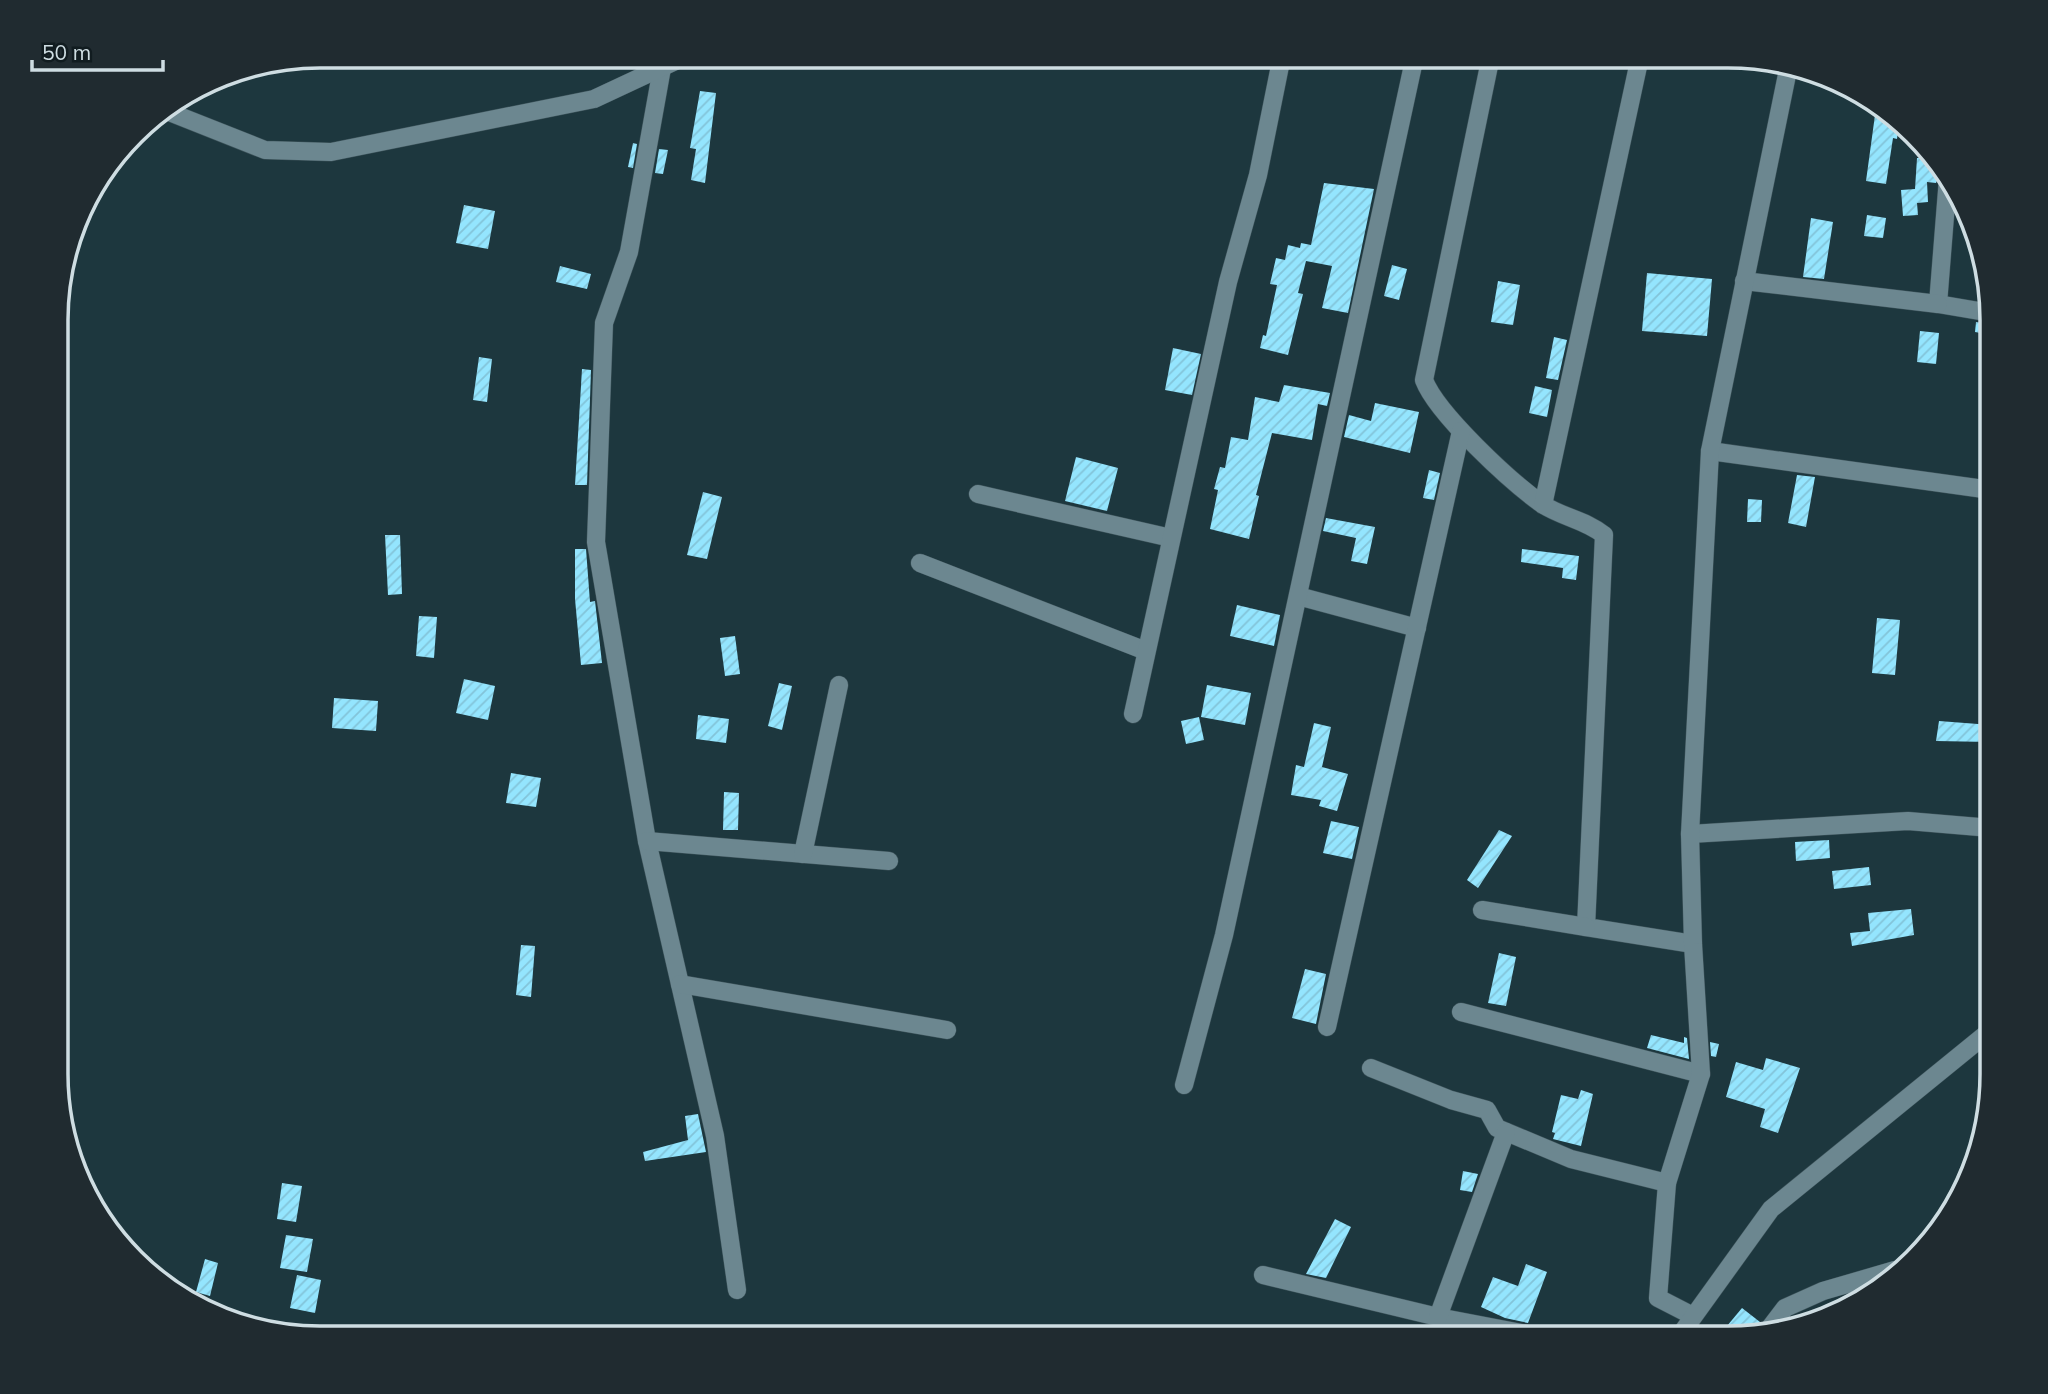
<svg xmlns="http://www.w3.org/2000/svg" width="2048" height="1394" font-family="Mulish,sans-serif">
<defs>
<pattern id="building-hatch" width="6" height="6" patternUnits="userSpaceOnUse" patternTransform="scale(1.75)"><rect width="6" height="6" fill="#94e5fe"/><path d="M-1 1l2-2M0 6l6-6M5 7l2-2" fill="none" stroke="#83c4d9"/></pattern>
</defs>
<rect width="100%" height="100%" fill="#1d373e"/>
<g fill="url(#building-hatch)">
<path d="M700,91l16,2 -11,90 -14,-3 5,-31 -6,-1z"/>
<path d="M1875,115l20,3 4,5 -2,16 -4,-1 -7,46 -20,-3z"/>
<path d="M633,143l4,1 -4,24 -5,-1z"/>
<path d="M659,149l9,1 -5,24 -8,-1z"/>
<path d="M1917,158h9v9l15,3 -5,13 -9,-1 1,20 -11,1 1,12 -15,1 -2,-26 14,-1z"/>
<path d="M1324,183l50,6 -26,124 -26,-5 10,-42 -26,-5 -8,32 5,1 -15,61 -28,-7 3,-13 3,1 11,-51 -7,-1 6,-26 9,2 3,-15 12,3 1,-5 10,2z"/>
<path d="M464,205l31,6 -7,38 -32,-6z"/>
<path d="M1867,215l19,3 -3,20 -19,-2z"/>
<path d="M1811,218l22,4 -9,57 -21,-2z"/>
<path d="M1392,265l15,4 -8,31 -15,-4z"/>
<path d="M560,266l31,8 -4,15 -31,-7z"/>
<path d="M1647,273l65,6 -5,57 -65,-5z"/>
<path d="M1498,281l22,4 -7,40 -22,-3z"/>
<path d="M1976,322l15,2v11l-16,-3z"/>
<path d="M1920,331l19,2 -3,31 -19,-2z"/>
<path d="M1554,337l13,3 -9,40 -12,-2z"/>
<path d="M1173,348l28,6 -9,41 -27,-5z"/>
<path d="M479,357l13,2 -5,43 -14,-2z"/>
<path d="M582,369l9,1 -4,115h-12z"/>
<path d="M1284,385l46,8 -3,13 -9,-2 -6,36 -40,-7 -16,62 3,1 -10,43 -39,-10 8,-39 -4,-1 6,-22 5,1 6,-31 17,3 7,-43 24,5z"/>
<path d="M1535,386l17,4 -5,27 -18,-4z"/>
<path d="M1375,403l44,9 -9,41 -66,-16 5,-22 22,6z"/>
<path d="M1076,457l42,11 -11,43 -42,-10z"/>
<path d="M1429,470l11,3 -6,27 -11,-2z"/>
<path d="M1797,475l18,2 -9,50 -18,-4z"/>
<path d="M703,492l19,5 -15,62 -20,-4z"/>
<path d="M1748,499l14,1 -1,22h-14z"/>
<path d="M1326,518l49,9 -8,37 -16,-3 5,-23 -33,-7z"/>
<path d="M385,535h15l2,59 -14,1z"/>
<path d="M575,549h11l4,53 5,-1 7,62 -21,2 -6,-66z"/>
<path d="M1522,549l57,7 -3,24 -14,-2 1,-10 -42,-6z"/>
<path d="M1237,605l43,10 -6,31 -44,-10z"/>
<path d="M419,616l18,1 -3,41 -18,-2z"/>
<path d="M1877,618l23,2 -5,55 -23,-2z"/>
<path d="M735,636l5,38 -15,2 -5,-38z"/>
<path d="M464,679l31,7 -7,34 -32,-7z"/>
<path d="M779,683l13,3 -10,44 -14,-4z"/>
<path d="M1207,685l44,8 -6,32 -44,-8z"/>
<path d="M334,698l44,3 -2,30 -44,-3z"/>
<path d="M698,715l31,4 -3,24 -30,-4z"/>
<path d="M1199,717l5,23 -18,4 -5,-23z"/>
<path d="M1939,721l52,4 -2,17 -53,-1z"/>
<path d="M1314,723l17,4 -9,40 26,7 -11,37 -18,-5 2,-6 -30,-5 5,-30 8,2z"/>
<path d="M511,773l30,5 -5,29 -30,-4z"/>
<path d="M724,792l15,1 -1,37h-15z"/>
<path d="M1331,821l28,6 -7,32 -29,-6z"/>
<path d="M1499,830l13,6 -34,52 -11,-8z"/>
<path d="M1829,840l1,18 -34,3 -1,-19z"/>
<path d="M1869,867l2,18 -37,4 -2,-18z"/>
<path d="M1911,909l3,26 -62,11 -2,-13 20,-2 -2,-18z"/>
<path d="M521,945l14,1 -4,51 -15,-2z"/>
<path d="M1499,953l17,4 -10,49 -18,-3z"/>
<path d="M1305,969l21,5 -10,50 -24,-6z"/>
<path d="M1651,1035l33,8v-6l3,1 2,21 -42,-11z"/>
<path d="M1710,1042l9,2 -3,13 -5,-1z"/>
<path d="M1766,1058l34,10 -22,65 -18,-6 5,-18 -39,-12 10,-35 27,8z"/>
<path d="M1581,1090l12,4 -12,52 -28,-7 2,-6 -3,-1 9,-37 17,4z"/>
<path d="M698,1114l8,38 -61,9 -2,-9 45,-12 -3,-24z"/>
<path d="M1463,1171l15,3 -6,18 -12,-2z"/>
<path d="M282,1183l20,3 -6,36 -19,-3z"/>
<path d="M1335,1219l16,8 -25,51 -20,-4z"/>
<path d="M286,1235l27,4 -6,33 -27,-4z"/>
<path d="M205,1259l13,4 -8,33 -14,-4z"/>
<path d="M1526,1264l21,8 -19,51 -23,-5 -24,-11 12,-30 25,9z"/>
<path d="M297,1275l24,5 -6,33 -25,-5z"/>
<path d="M1742,1308l18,14 -2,9 -41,7z"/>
</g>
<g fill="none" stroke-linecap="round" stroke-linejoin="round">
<defs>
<g id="minor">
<path d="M1491,56l-67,324c13,34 87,102 118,124 19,13 44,16 62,31l-18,392 107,17"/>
<path d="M662,68l-33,184 -25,71 -8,219 51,299 68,295 22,154"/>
<path d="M164,110l101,40 66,2 263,-53 92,-43"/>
<path d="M1948,178l-10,126 53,9"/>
<path d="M1744,281l194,23"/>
<path d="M1710,451l281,39"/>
<path d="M978,494l193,44"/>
<path d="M1543,505l97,-448"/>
<path d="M920,563l226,88"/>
<path d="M1298,596l119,32"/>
<path d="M1133,714l95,-432 30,-107 24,-119"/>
<path d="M1690,834l218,-13 83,7"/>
<path d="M647,841l242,20"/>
<path d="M803,854l36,-169"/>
<path d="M1482,910l104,17"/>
<path d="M680,984l267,46"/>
<path d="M1461,1012l240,62"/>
<path d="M1327,1027l134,-596"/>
<path d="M1371,1068l80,32 36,10 10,18 74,31 96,24"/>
<path d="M1184,1085l40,-150 191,-879"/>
<path d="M1263,1275l175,42 110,21"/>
<path d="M1693,1316l-35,-18 9,-115 34,-109 -8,-130 -3,-110 20,-383 79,-386"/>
<path d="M1438,1317l68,-185"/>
<path d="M1769,1329l16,-21 38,-17 72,-21"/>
<path d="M1678,1338l93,-129 220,-179"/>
</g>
</defs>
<use href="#minor" stroke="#3d535a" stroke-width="19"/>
<use href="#minor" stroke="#6c8790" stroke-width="18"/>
</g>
<path d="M0 0H2048V1394H0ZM320 68H1728A252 252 0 0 1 1980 320V1074A252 252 0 0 1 1728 1326H320A252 252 0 0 1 68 1074V320A252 252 0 0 1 320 68Z" fill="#202b30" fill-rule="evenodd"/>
<path fill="none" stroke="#cedde2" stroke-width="3.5" d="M320 68H1728A252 252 0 0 1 1980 320V1074A252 252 0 0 1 1728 1326H320A252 252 0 0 1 68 1074V320A252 252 0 0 1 320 68Z"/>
<path d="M32 60v10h131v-10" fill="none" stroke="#cedde2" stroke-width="3.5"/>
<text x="42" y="60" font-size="21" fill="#cedde2" stroke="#111c20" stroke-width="5" paint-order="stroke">50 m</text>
</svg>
